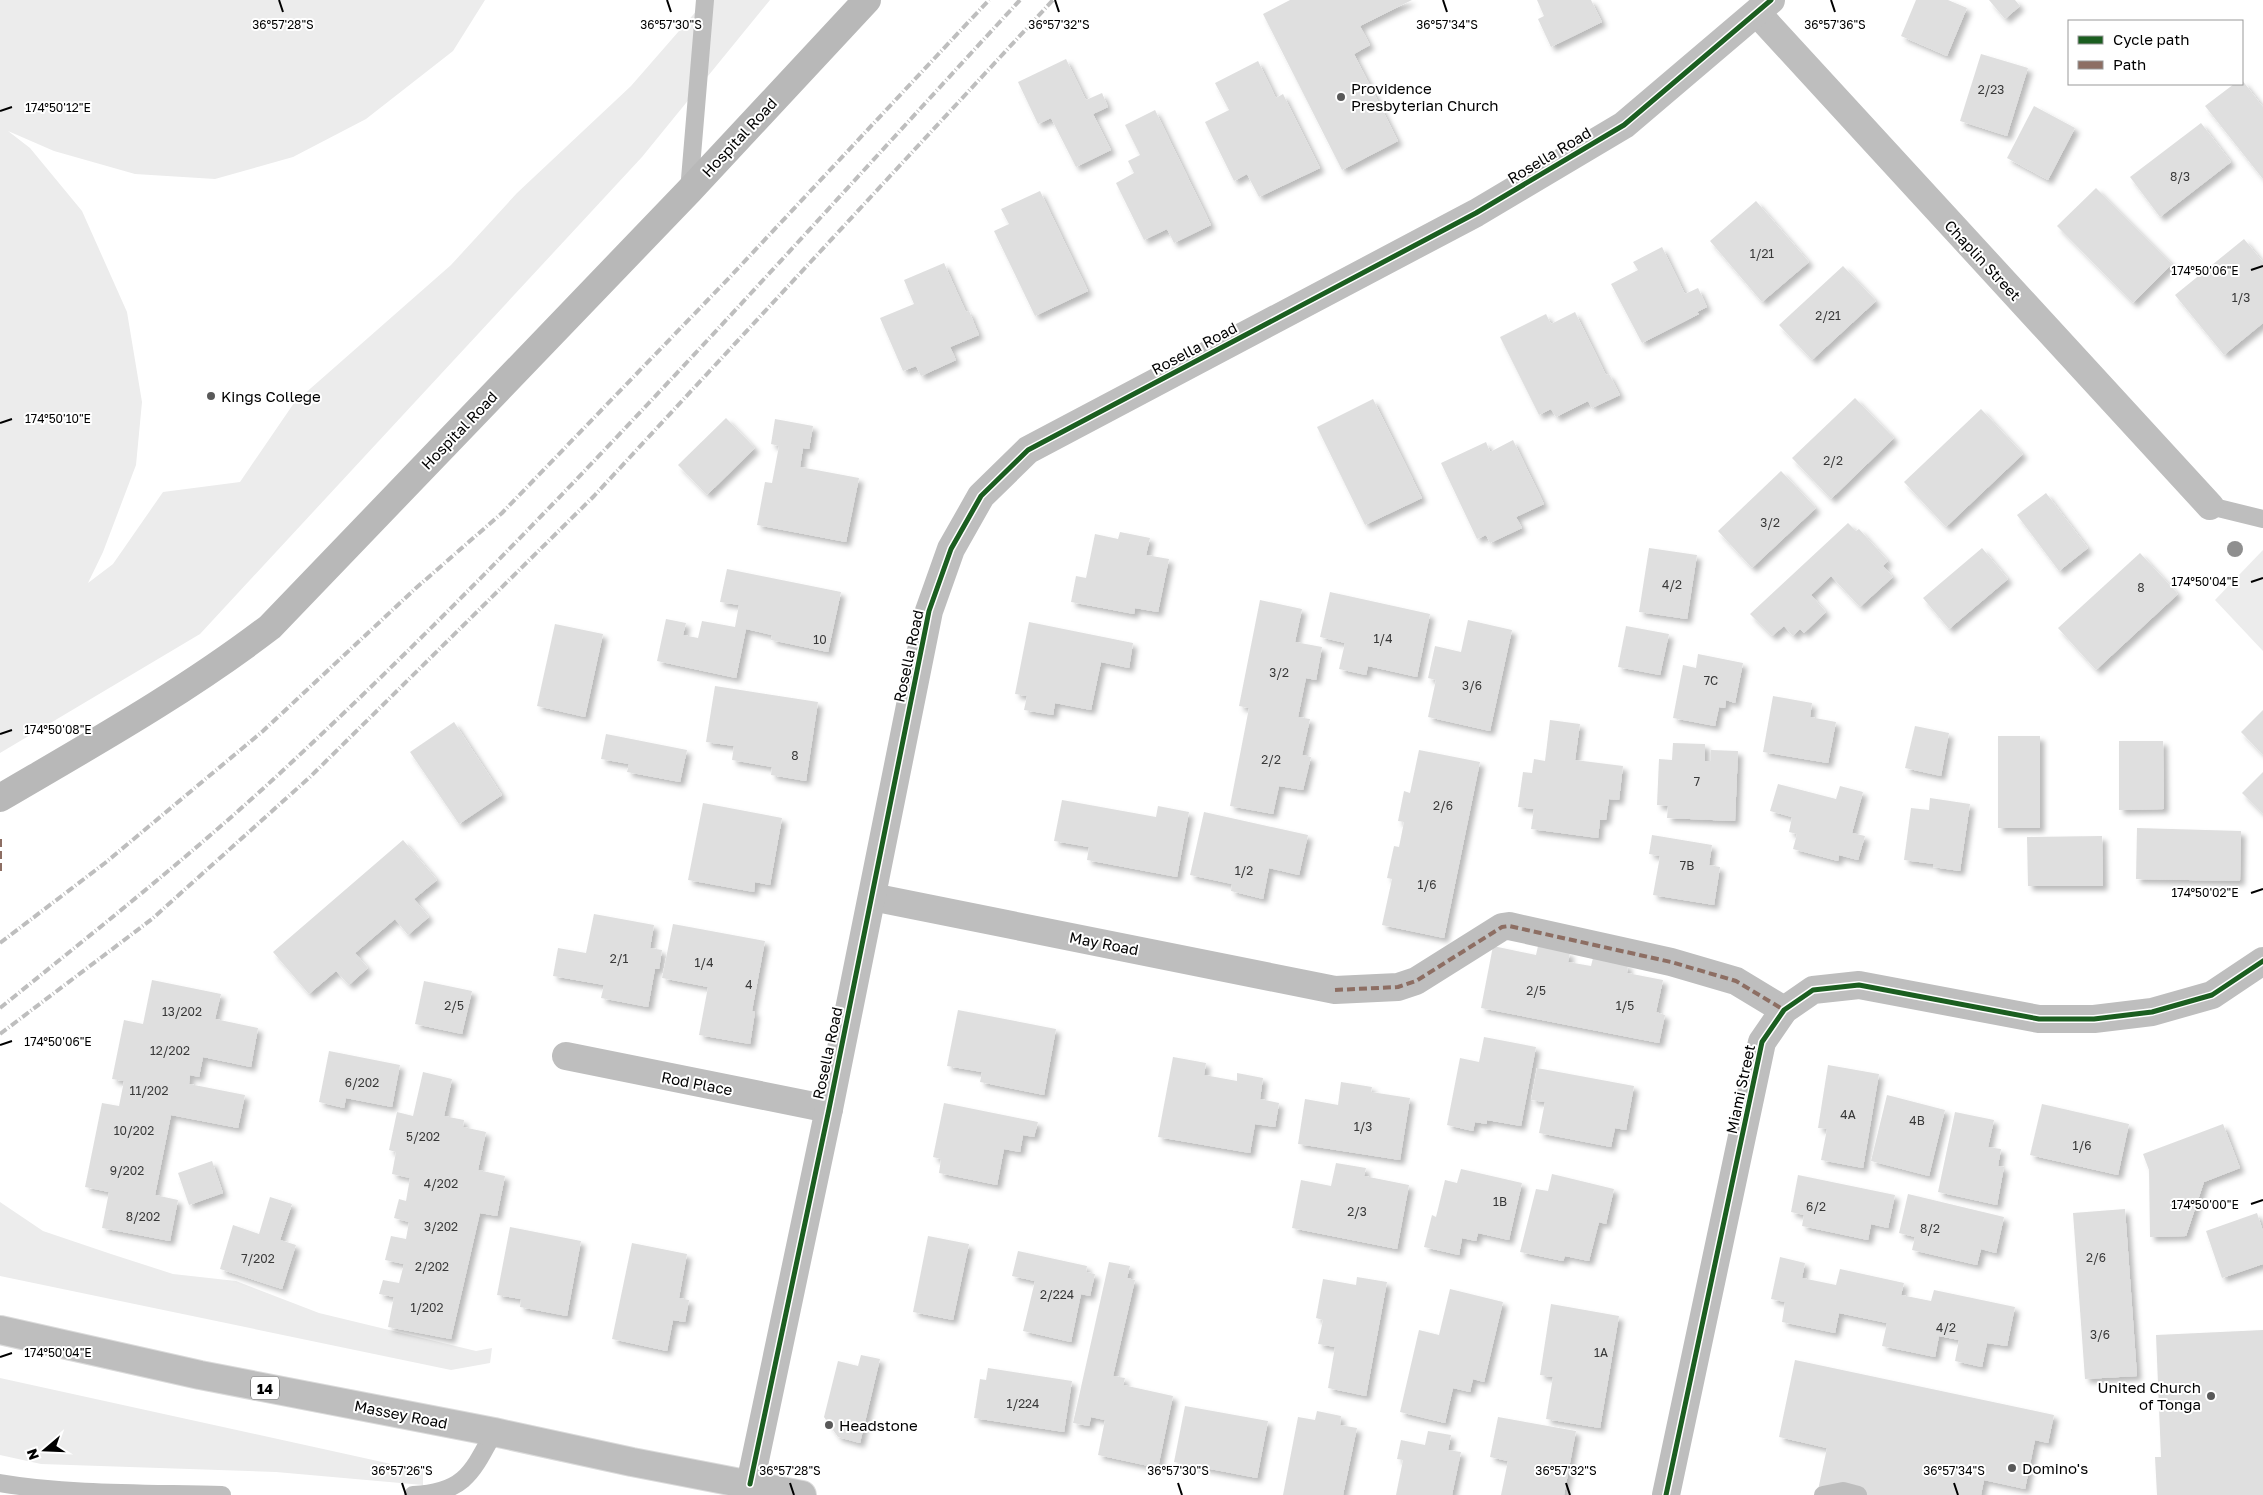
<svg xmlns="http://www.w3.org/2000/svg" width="2263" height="1495" font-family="'Golos Text',sans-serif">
<defs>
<filter id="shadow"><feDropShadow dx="4.5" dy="4.5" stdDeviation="2.5" flood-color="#0004"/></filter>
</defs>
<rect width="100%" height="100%" fill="#fff"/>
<g fill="#ececec">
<path d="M0,0h485l-32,51 -87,68 -73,38 -78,22 -80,-5 -81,-23 -46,-20 22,17 52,63 45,101 15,90 -6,63 -33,87 -15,31 25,-19 50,-72 77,-10 54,-79 157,-138 66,-72 114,-107 75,-86h64l-128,157 -442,477 -200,119z"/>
<path d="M2263,550v101l-48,-51z"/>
<path d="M0,1202l43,29 68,23 62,20 63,7 83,32 157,38 16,-3 -2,15 -39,7 -451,-94z"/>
<path d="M0,1378l423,93v14l-147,-13 -235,-8 -41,-9z"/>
</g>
<g fill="#dfdfdf" filter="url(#shadow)">
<path d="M1290,0h122l-52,26 10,19 -16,9 44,87 -56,29 -79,-156z"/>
<path d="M1537,0h54l11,22 -51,25 -13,-28 6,-3z"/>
<path d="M1916,0h32l19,8 -20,48 -46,-20z"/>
<path d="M1989,0h26l5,6 -15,13z"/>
<path d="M1981,54l47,14 -21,68 -47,-15z"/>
<path d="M1066,59l20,41 16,-7 6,14 -15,7 18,36 -35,17 -25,-49 -13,6 -20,-42z"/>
<path d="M1258,61l18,37 7,-4 37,74 -61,29 -12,-23 -13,7 -29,-59 24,-12 -14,-27z"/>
<path d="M2242,80l21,27v72l-58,-73 29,-22h8z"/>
<path d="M2034,106l41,22 -27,52 -41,-22z"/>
<path d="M1155,110l56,115 -37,18 -7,-14 -23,11 -28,-57 18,-10 -6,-12 12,-6 -15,-30z"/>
<path d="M2201,123l30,39 -71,55 -30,-40z"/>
<path d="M2096,188l76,76 -39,39 -76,-77z"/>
<path d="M1040,191l48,100 -53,25 -41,-85 15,-7 -8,-15z"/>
<path d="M1756,201l53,61 -47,40 -52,-61z"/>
<path d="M2244,239l19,23v61l-39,32 -49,-60z"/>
<path d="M1662,247l23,47 13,-6 9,19 -10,5 2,2 -57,29 -31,-59 27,-14 -5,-8z"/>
<path d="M944,263l22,49 3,-1 10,24 -29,12 6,13 -35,16 -5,-10 -13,5 -23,-53 34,-14 -10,-24z"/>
<path d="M1843,266l33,35 -64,59 -33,-35z"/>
<path d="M1575,312l31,63 3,-1 11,21 -28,13 -4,-7 -32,16 -5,-8 -12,6 -39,-78 46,-23 5,10z"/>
<path d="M1855,398l39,40 -63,61 -39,-41z"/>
<path d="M1373,399l49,99 -57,27 -48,-98z"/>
<path d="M1981,409l42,45 -77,73 -42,-45z"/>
<path d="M726,418l29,30 -48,47 -29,-30z"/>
<path d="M775,419l38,7 -4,23 -6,-1 -3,19 59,11 -13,64 -89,-17 8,-43 7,1 7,-37 -8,-2z"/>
<path d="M1513,440l31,64 -28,13 6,11 -32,15 -4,-8 -9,4 -36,-76 45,-21 4,10z"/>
<path d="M1781,471l35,37 -64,60 -34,-37z"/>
<path d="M2046,493l42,55 -29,23 -42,-56z"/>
<path d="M1848,523l8,8 3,-2 29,32 -5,5 10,11 -33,30 -29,-31 -20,19 15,17 -22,21 -4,-4 -7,7 -9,-10 -12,10 -22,-22z"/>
<path d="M1120,532l30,6 -4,17 23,4 -11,53 -23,-4 -1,6 -63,-12 5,-26 10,2 9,-44 23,5z"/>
<path d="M1649,548l48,7 -10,64 -48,-7z"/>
<path d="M1982,548l26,31 -59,50 -26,-31z"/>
<path d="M2140,553l38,41 -82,76 -38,-42z"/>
<path d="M727,569l114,23 -13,60 -57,-12 1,-5 -26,-6 -10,49 -79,-17 9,-42 20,4 -3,12 15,3 4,-17 33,6 4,-22 -19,-3z"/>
<path d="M1330,592l100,22 -13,63 -49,-11 -2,9 -27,-6 6,-26 -25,-6z"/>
<path d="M1260,600l42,9 -7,33 27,5 -6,33 -10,-2 -8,39 12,2 -8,36 9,2 -8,33 -24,-4 -6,28 -43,-8 19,-98 -10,-2z"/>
<path d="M1468,620l44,10 -22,101 -62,-14 8,-37 -8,-2 7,-32 26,6z"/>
<path d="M1029,622l104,21 -4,25 -28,-6 -10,48 -36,-7 -2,12 -29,-5 3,-14 -12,-2z"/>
<path d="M555,624l48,10 -18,83 -48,-11z"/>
<path d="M1626,626l43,8 -9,41 -42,-8z"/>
<path d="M1698,654l45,9 -8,40 -9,-3 -1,8 -6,-1 -4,19 -42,-8 10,-53 13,3z"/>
<path d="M715,686l103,16 -12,79 -35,-6 1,-8 -40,-7 2,-14 -28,-4z"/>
<path d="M1773,696l39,7 -2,14 26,5 -8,41 -65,-11z"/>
<path d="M2263,710v45l-22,-23z"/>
<path d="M1550,720l30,4 -5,36 48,6 -4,34 -10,-1 -3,21h-6l-2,18 -67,-9 3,-20 -16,-2 5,-35 9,1 2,-14 11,2z"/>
<path d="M454,722l48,73 -43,29 -49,-72z"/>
<path d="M1915,726l34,7 -8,43 -36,-8z"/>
<path d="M606,734l81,16 -7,32 -53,-10 2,-8 -28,-5z"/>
<rect x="1998" y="736" width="42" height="92"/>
<path d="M2119,741h44l1,68 -45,1z"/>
<path d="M1673,743l32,1v17h6v-11l27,1 -3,70 -68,-3 1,-12 -11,-1 2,-46 13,1z"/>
<path d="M1419,750l61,12 -36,176 -62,-13 10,-46 -5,-1 7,-32 5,1 5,-25 -6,-1 6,-30 6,2z"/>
<path d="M2263,772v42l-21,-21z"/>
<path d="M1778,784l58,15 4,-13 23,6 -11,41 13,3 -7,24 -19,-5 -1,6 -45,-12 4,-15 -8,-2 3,-15 -22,-6z"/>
<path d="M1930,798l40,6 -10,67 -27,-4 1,-3 -30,-4 7,-52 18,2z"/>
<path d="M1062,800l94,17 2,-11 31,6 -12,65 -90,-17 2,-13 -35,-6z"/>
<path d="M703,803l79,15 -12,67 -15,-3 -1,10 -66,-12z"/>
<path d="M1204,812l104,23 -9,40 -30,-7 -6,31 -32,-8 1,-7 -42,-9z"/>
<path d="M2137,828l104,3 -1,50 -104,-2z"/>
<path d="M1652,835l60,10 -3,20 11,2 -6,38 -61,-10 7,-39 -11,-2z"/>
<path d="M2102,836l1,50h-75l-1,-49z"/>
<path d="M403,840l34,40 -23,19 15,18 -21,18 -13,-16 -40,34 13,15 -19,17 -13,-14 -27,23 -36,-42z"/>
<path d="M594,914l60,11 -4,23 12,2 -3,19h-4l-7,38 -47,-9 3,-13 -51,-9 5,-28 28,5z"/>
<path d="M673,924l92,17 -13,70 3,1 -5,32 -51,-9 9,-48 -46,-9z"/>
<path d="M1493,946l43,9 2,-9 32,7 -2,9 23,4 2,-8 35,7 -1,8 36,7 -7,32 9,3 -6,28 -178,-35z"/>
<path d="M152,980l69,14 -6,25 43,9 -7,39 -48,-10 -4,20 -9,-2 -1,9 56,11 -7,33 -67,-13 -16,80 23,5 -8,41 -68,-13 7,-36 -24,-5 17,-84 17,3 5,-25 -12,-2 12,-59 19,4z"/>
<path d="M424,981l48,10 -10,43 -47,-10z"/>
<path d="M958,1010l98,19 -12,66 -64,-13 2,-10 -35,-6z"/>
<path d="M1484,1037l52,10 -15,79 -34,-6v4l-12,-2 -2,9 -26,-6 13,-67 19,4z"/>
<path d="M329,1051l71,14 -8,42 -46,-9 -2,10 -25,-6z"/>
<path d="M1173,1057l33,6 -2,12 33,6v-8l26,5 -3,21 19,4 -4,24 -20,-3 -5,29 -92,-16z"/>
<path d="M1828,1065l51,9 -16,94 -42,-8 6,-31 -9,-1z"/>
<path d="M1537,1068l97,18 -8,44 -11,-2 -4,19 -72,-14 6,-31 -14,-2z"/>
<path d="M423,1072l29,7 -8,37 20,4 -1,7 23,5 -8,38 27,6 -8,40 -17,-3 -29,126 -63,-12 6,-30 -15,-3 4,-14 16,3 5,-19 -19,-4 6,-24 15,3 3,-17 -15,-4 5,-19 7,2 4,-23 -18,-4 4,-22 -7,-2 8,-38 16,4z"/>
<path d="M1341,1082l31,5 -1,5 39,6 -10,62 -102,-16 7,-45 33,6z"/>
<path d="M1887,1095l58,15 -16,66 -58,-15z"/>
<path d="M944,1103l94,19 -4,15 -11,-2 -3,17 -16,-3 -7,36 -58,-12 2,-14 -8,-2z"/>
<path d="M2042,1104l87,20 -11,51 -88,-20z"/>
<path d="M1955,1112l39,8 -6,27 13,2 -3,17 6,1 -7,38 -59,-13z"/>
<path d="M2223,1124l17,44 -36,14 -18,54 -36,1 -1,-67 -6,-16z"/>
<path d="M212,1161l11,32 -34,12 -11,-32z"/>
<path d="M1336,1163l30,5 -2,8 45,9 -12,64 -105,-21 9,-48 30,6z"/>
<path d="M1461,1169l61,14 -13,57 -31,-7 -2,8 -14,-3 -3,17 -35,-8 8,-32 4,2 9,-37 12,3z"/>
<path d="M1552,1174l62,15 -8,35 -7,-2 -10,39 -24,-5 -2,5 -43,-9 16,-63 12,2z"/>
<path d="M1798,1175l97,20 -7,33 -17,-4 -3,16 -66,-14 2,-11 -13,-3z"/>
<path d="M1908,1194l96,23 -8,36 -15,-4 -4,16 -65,-15 3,-13 -16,-4z"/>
<path d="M270,1197l22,7 -12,36 16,5 -14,44 -62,-20 13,-44 26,9z"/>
<path d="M2125,1209l12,167 -52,3 -12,-166z"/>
<path d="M2257,1213l6,18v33l-41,14 -16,-47z"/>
<path d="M510,1227l71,14 -14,75 -47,-9 1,-8 -24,-4z"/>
<path d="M928,1236l41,8 -16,76 -40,-8z"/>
<path d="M632,1243l55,11 -8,44 10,2 -4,22 -12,-2 -6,31 -55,-12z"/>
<path d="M1018,1251l69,15 -1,6 9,2 -5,22 -9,-2 -10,48 -48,-11 12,-50 -23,-5z"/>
<path d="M1780,1257l25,6 -3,15 34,7 4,-16 64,14 -3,12 30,6 3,-11 81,17 -8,39 -20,-3 -5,24 -27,-6 4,-21 -20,-4 -4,21 -53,-11 5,-23 -48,-10 -4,20 -53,-11 3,-20 -14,-3z"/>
<path d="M1109,1262l21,4 -3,12 8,2 -22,96 12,2 -2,7 50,11 -15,72 -60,-13 7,-35 -14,-3 -2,9 -16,-3z"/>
<path d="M1357,1277l30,5 -21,114 -38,-8 7,-41 -17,-3 5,-24 -7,-2 7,-39 33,6z"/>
<path d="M1450,1289l53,13 -19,80 -11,-3 -3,13 -17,-4 -8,35 -45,-11 19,-82 20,5z"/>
<path d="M1551,1304l68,12 -19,112 -54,-9 7,-42 -13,-2z"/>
<path d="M2263,1330v165h-106l-2,-38h6l-5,-122z"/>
<path d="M861,1355l19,4 -20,84 -22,-6 -14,-20 14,-56 20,5z"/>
<path d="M1795,1360l259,55 -6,28 -13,-3 -10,49 -41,-9 -3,15h-164l10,-47 -48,-11z"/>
<path d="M988,1368l84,13 -8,51 -90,-14 6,-39 6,1z"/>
<path d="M1185,1406l83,15 -11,57 -83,-16z"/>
<path d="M1317,1411l24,5 -1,9 17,3 -14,67h-60l15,-78 17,3z"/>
<path d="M1498,1417l78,14 -12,64h-63l7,-34 -18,-4z"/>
<path d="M1428,1431l23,4 -3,15 13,2 -9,43h-56l7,-35 -6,-1 4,-19 24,5z"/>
</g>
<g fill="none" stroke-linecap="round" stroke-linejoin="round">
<defs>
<path id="primary" d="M0,1330l200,45 294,57 138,30 170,33"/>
</defs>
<use href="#primary" stroke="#dbdbdb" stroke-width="30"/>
<g stroke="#bebebe" stroke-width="18">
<path d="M689,191l16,-191"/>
<path d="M2210,506l53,13"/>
<path d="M0,1483c70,12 150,10 222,12"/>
<path d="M413,1495c51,-2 59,-22 81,-63"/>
<path d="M1823,1495l20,-4 15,4"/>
</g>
<g stroke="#bebebe" stroke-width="28">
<path d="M1757,13l453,493"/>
<path d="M872,897l463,93 63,-3 18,-6 86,-54 7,-1 162,36 65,19 48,29"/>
<path d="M566,1056l263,53"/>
<path d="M750,1484l79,-375 100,-498 22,-62 30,-53 47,-46 448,-237 148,-88 147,-125"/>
<path d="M1666,1495l96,-453 22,-32 29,-20 46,-5 180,34h55l58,-7 60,-17 51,-34"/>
</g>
<path stroke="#b8b8b8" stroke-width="28" d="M0,798c92,-54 185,-106 270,-171l419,-436 178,-191"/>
<use href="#primary" stroke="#bebebe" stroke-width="28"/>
<g stroke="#bebebe" stroke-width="4" stroke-dasharray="8 2.5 1 2.5" stroke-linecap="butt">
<path d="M0,943l105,-80 158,-132 153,-143 86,-75 227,-235 260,-278"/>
<path d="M0,1008c99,-80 199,-159 292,-246 257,-240 490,-504 728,-762"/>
<path d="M0,1034l152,-115 158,-142 284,-281 459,-496"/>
</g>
<g stroke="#8d6e63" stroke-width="4" stroke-dasharray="8 4" stroke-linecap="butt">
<path d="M0,839v32"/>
<path d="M1335,990l63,-3 18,-6 86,-54 7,-1 162,36 65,19 48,29"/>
</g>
<defs>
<g id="cycleway">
<path d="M750,1484l79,-375 100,-498 22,-62 30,-53 47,-46 448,-237 148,-88 147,-125"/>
<path d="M1666,1495l96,-453 22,-32 29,-20 46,-5 180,34h55l58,-7 60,-17 51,-34"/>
</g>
</defs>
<use href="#cycleway" stroke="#fff" stroke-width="8"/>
<use href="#cycleway" stroke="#1b5e20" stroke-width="5"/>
</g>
<circle fill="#8f8f8f" cx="2235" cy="549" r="8"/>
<path fill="none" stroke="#000" stroke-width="2" d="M279,0l4,12M667,0l4,12M1055,0l4,12M1443,0l4,12M1831,0l4,12M0,111l12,-4M2251,270l12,-4M0,423l12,-4M2251,582l12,-4M0,734l12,-4M2251,893l12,-4M0,1045l12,-4M2251,1204l12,-4M0,1357l12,-4M402,1483l4,12M790,1483l4,12M1178,1483l4,12M1566,1483l4,12M1954,1483l4,12"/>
<g fill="#595959" stroke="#fff" stroke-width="2">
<circle cx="1341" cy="97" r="5"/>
<circle cx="211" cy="396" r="5"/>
<circle cx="2211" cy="1396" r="5"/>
<circle cx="829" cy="1425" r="5"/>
<circle cx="2012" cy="1468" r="5"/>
</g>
<g text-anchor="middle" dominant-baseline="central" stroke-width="4" stroke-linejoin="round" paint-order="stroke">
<g font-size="12" fill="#383838">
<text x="1991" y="89">2/23</text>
<text x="2180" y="176">8/3</text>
<text x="1762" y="253">1/21</text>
<text x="2241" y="297">1/3</text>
<text x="1828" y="315">2/21</text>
<text x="1833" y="460">2/2</text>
<text x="1770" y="522">3/2</text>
<text x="1672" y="584">4/2</text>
<text x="2141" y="587">8</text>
<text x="1383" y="638">1/4</text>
<text x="820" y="639">10</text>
<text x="1279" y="672">3/2</text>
<text x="1711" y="680">7C</text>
<text x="1472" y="685">3/6</text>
<text x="795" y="755">8</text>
<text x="1271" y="759">2/2</text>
<text x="1697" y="781">7</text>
<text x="1443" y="805">2/6</text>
<text x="1687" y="865">7B</text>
<text x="1244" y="870">1/2</text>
<text x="1427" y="884">1/6</text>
<text x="619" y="958">2/1</text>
<text x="704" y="962">1/4</text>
<text x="749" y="984">4</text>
<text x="1536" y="990">2/5</text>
<text x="454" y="1005">2/5</text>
<text x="1625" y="1005">1/5</text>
<text x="182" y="1011">13/202</text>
<text x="170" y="1050">12/202</text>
<text x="362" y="1082">6/202</text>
<text x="149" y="1090">11/202</text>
<text x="1848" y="1114">4A</text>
<text x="1917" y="1120">4B</text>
<text x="1363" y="1126">1/3</text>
<text x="134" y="1130">10/202</text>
<text x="423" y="1136">5/202</text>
<text x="2082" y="1145">1/6</text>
<text x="127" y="1170">9/202</text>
<text x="441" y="1183">4/202</text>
<text x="1500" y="1201">1B</text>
<text x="1816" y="1206">6/2</text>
<text x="1357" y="1211">2/3</text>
<text x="143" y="1216">8/202</text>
<text x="441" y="1226">3/202</text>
<text x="1930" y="1228">8/2</text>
<text x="2096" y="1257">2/6</text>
<text x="258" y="1258">7/202</text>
<text x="432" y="1266">2/202</text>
<text x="1057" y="1294">2/224</text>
<text x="427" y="1307">1/202</text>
<text x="1946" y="1327">4/2</text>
<text x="2100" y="1334">3/6</text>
<text x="1601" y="1352">1A</text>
<text x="1023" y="1403">1/224</text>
</g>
<rect fill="#fff" stroke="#4c4c4c" stroke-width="1" x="251" y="1376.5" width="28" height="23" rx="4"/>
<g font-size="14" font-weight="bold" fill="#000">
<text x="265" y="1388">14</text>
</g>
<g font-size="15" fill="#000" stroke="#fff" text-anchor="start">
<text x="1351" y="88">Providence<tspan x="1351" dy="17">Presbyterian Church</tspan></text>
<text x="221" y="396">Kings College</text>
<text x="2201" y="1387" text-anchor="end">United Church<tspan x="2201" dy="17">of Tonga</tspan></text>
<text x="839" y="1425">Headstone</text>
<text x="2022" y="1468">Domino's</text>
</g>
<g font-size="15" fill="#000" stroke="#fff">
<text transform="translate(739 137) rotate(-47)">Hospital Road</text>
<text transform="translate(1549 155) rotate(-31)">Rosella Road</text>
<text transform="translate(1983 260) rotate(47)">Chaplin Street</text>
<text transform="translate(1194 348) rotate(-28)">Rosella Road</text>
<text transform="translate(459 430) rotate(-46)">Hospital Road</text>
<text transform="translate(908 656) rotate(-78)">Rosella Road</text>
<text transform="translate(1104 943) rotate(11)">May Road</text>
<text transform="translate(827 1053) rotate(-78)">Rosella Road</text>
<text transform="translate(697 1083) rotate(11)">Rod Place</text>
<text transform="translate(1740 1089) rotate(-78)">Miami Street</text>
<text transform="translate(401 1414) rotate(11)">Massey Road</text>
</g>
</g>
<g font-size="12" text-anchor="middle" fill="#000" stroke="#fff" stroke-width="4" stroke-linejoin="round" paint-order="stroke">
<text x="283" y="29">36°57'28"S</text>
<text x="671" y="29">36°57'30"S</text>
<text x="1447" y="29">36°57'34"S</text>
<text x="1059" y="29">36°57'32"S</text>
<text x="1835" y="29">36°57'36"S</text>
<text x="58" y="112">174°50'12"E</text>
<text x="2205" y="275">174°50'06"E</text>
<text x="58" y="423">174°50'10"E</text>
<text x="2205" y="586">174°50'04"E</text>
<text x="58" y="734">174°50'08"E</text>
<text x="2205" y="897">174°50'02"E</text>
<text x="58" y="1046">174°50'06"E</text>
<text x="2205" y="1209">174°50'00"E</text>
<text x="58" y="1357">174°50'04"E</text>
<text x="402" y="1475">36°57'26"S</text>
<text x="790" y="1475">36°57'28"S</text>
<text x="1178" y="1475">36°57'30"S</text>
<text x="1566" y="1475">36°57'32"S</text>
<text x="1954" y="1475">36°57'34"S</text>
</g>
<rect x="2068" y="20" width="175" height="65" fill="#ffffff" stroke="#999999"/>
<rect x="2078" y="36" width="25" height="8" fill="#1b5e20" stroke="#999999"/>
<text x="2113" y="45" font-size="15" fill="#000000">Cycle path</text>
<rect x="2078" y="61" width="25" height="8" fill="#8d6e63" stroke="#999999"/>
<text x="2113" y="70" font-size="15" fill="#000000">Path</text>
<g transform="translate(45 1450) rotate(251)" stroke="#ffffff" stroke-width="4" paint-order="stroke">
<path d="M0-4L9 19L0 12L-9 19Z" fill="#000000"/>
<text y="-8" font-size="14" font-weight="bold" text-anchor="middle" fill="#000000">N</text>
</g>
</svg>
